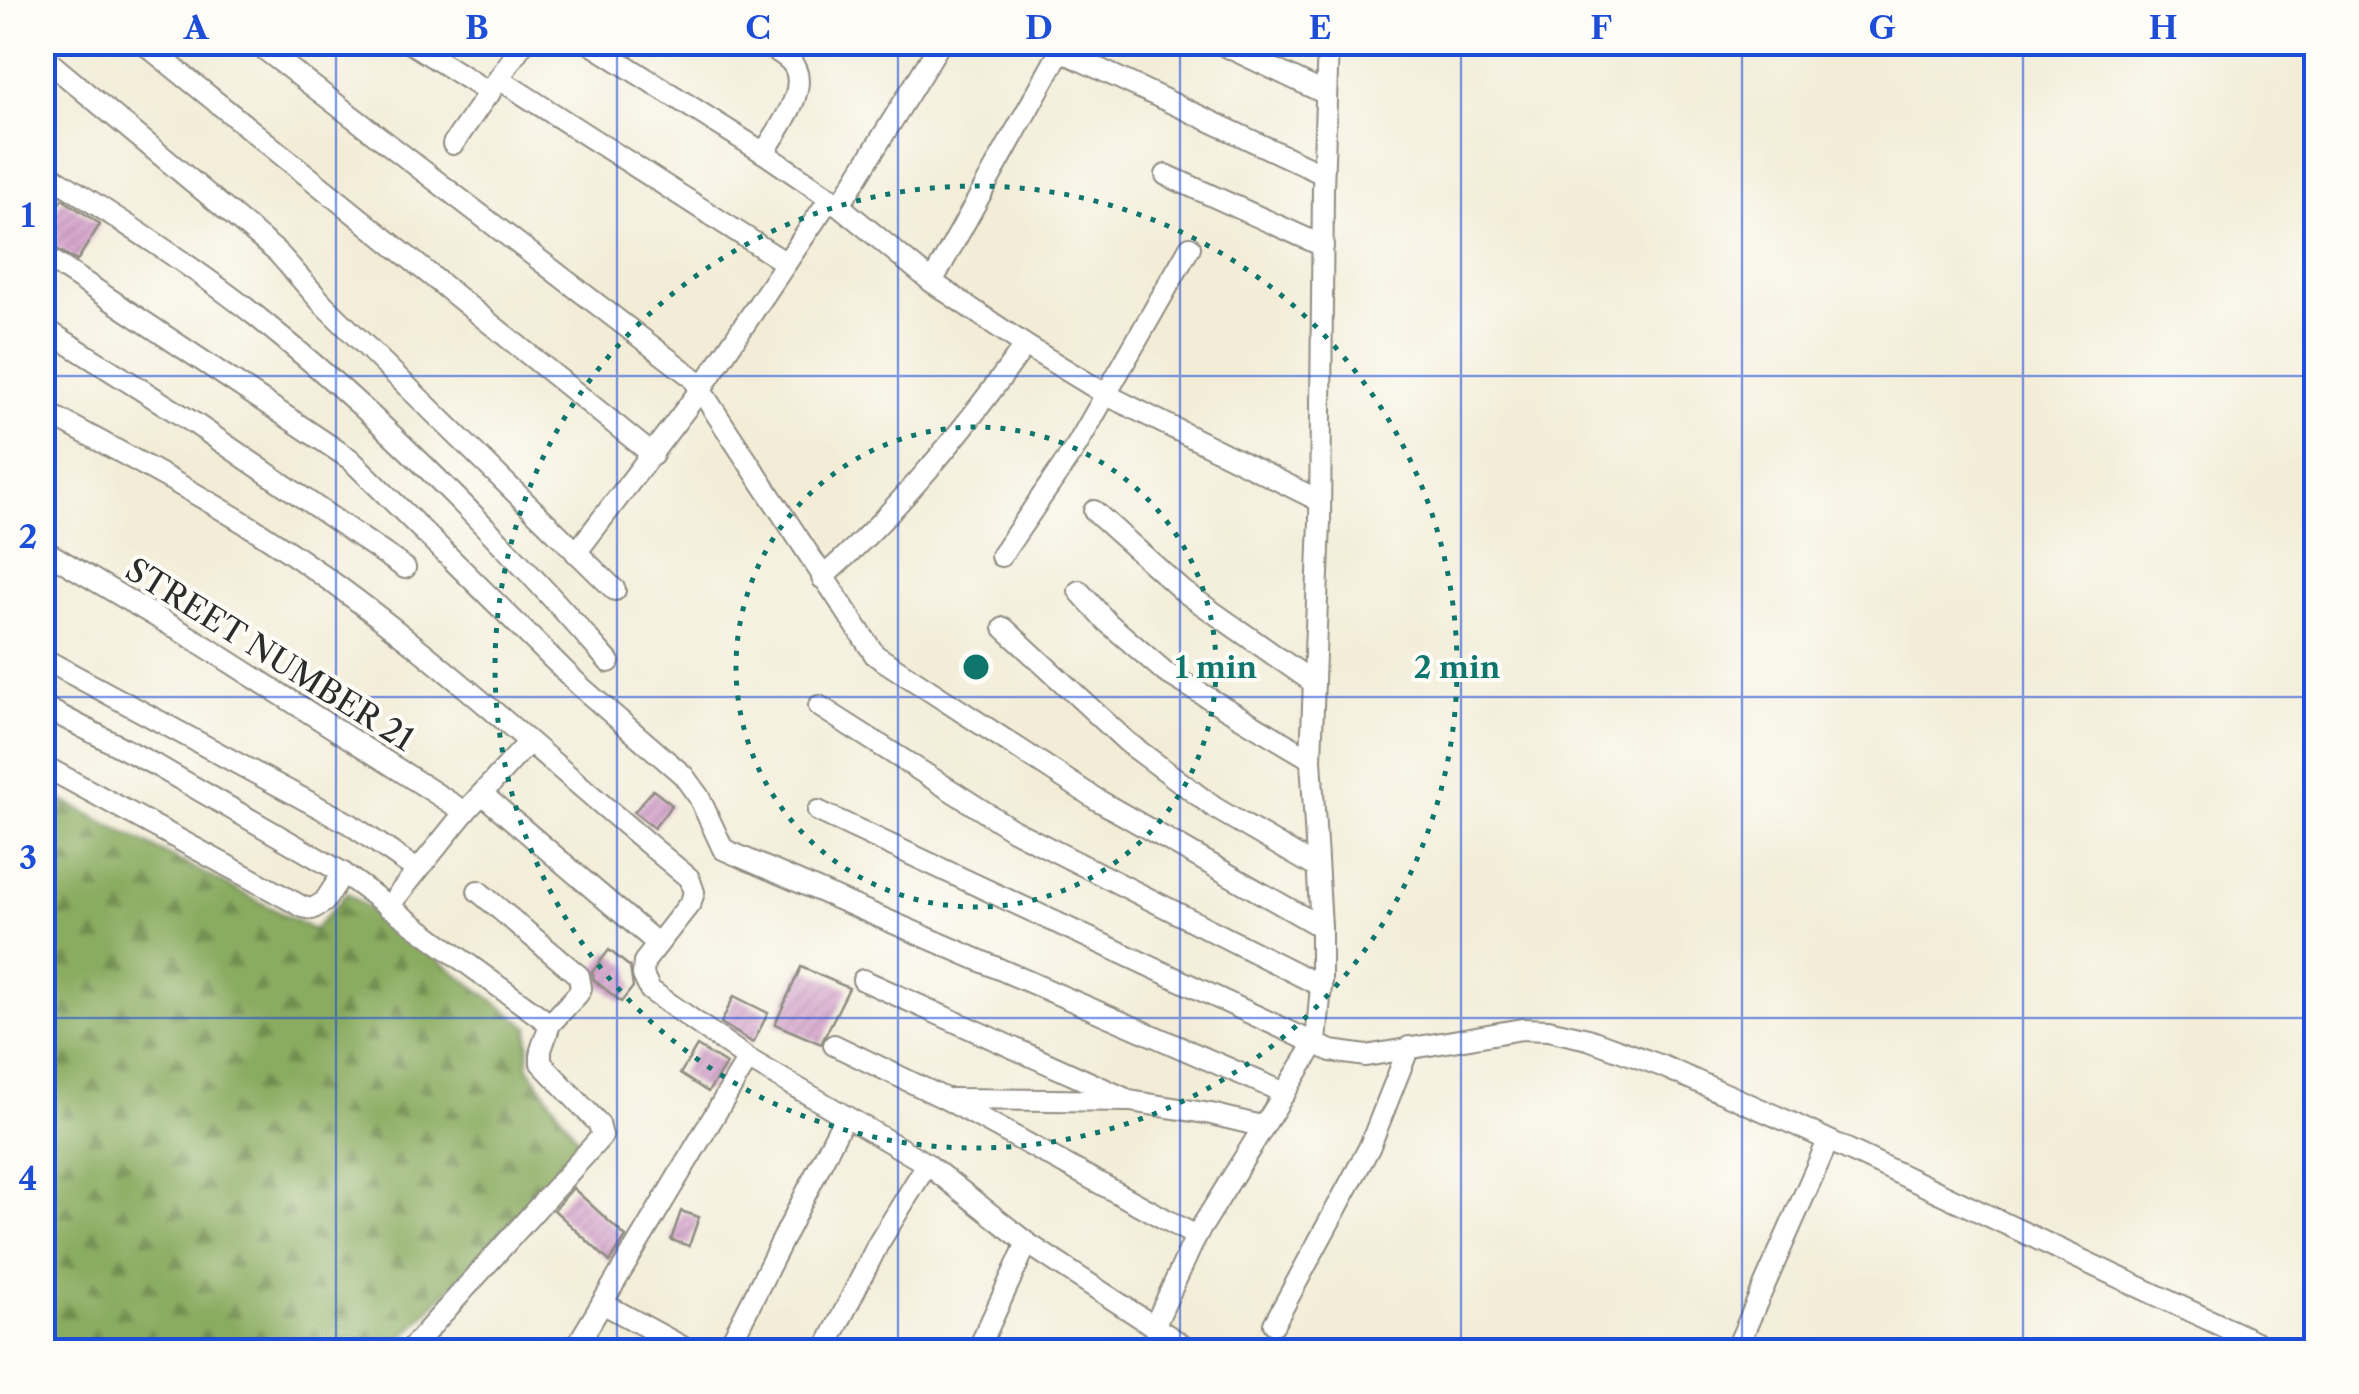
<svg xmlns="http://www.w3.org/2000/svg" width="2359" height="1394" font-family="'Libre Caslon Text',serif">
<defs>
<pattern id="forest-firs" width="22" height="20" patternUnits="userSpaceOnUse" patternTransform="scale(2.5)"><rect width="22" height="20" fill="#8aac61"/><path d="M5 1l3.5 6h-7zM16 11l3.5 6h-7z" fill="#718c50"/></pattern>
<pattern id="building-hatch" width="6" height="6" patternUnits="userSpaceOnUse" patternTransform="scale(2.5)"><rect width="6" height="6" fill="#cc92c2"/><path d="M-1 1l2-2M0 6l6-6M5 7l2-2" fill="none" stroke="#a6779e"/></pattern>
</defs>
<rect width="100%" height="100%" fill="#fdfcf7"/>
<filter id="ink" filterUnits="userSpaceOnUse"><feTurbulence type="fractalNoise" baseFrequency=".01" numOctaves="2"/><feDisplacementMap in="SourceGraphic" scale="20" xChannelSelector="R" yChannelSelector="G"/><feConvolveMatrix kernelMatrix="1 2 1 2 8 2 1 2 1" color-interpolation-filters="sRGB"/></filter>
<filter id="wash" filterUnits="userSpaceOnUse"><feTurbulence type="fractalNoise" baseFrequency=".0048" numOctaves="4" result="noise"/><feDisplacementMap in="SourceGraphic" scale="40" xChannelSelector="R" yChannelSelector="G"/><feGaussianBlur stdDeviation="2.25" result="paint"/><feColorMatrix in="noise" values="0 0 0 0 0 0 0 0 0 0 0 0 0 0 0 0 0 1.4 0 .05"/><feComposite in="paint" operator="in"/></filter>
<g filter="url(#wash)">
<rect width="100%" height="100%" fill="#f3edd8"/>
<path fill="url(#forest-firs)" stroke="#5a6c46" stroke-width="2.5" d="M42,790l272,140 33,-37 182,134 -1,40 54,78 -191,206h-348z"/>
<g id="blocks">
<g fill="url(#building-hatch)">
<path d="M62,199l38,25 -23,37 -35,-21v-10z"/>
<path d="M653,790l19,15 -18,23 -20,-16z"/>
<path d="M609,950l21,17 3,20 -12,15 -27,-22 -2,-8z"/>
<path d="M801,967l48,21 -28,56 -46,-20z"/>
<path d="M734,996l34,17 -15,30 -32,-20z"/>
<path d="M697,1046l29,18 -18,28 -28,-18z"/>
<path d="M573,1188l53,49 -16,25 -56,-52z"/>
<path d="M681,1211l18,6 -10,29 -18,-6z"/>
</g>
</g>
</g>
<g filter="url(#ink)">
<use href="#blocks" fill-opacity="0" stroke="#8f8c82" stroke-width="2.5"/>
<g fill="none" stroke-linecap="round" stroke-linejoin="round">
<defs>
<g id="street">
<path d="M142,42l511,413"/>
<path d="M255,42l437,335 183,278 221,144 225,128"/>
<path d="M409,42l81,51"/>
<path d="M588,42l176,111 66,45 102,84 93,63 82,50 213,106"/>
<path d="M762,42c9,6 20,11 27,18 26,24 -12,70 -25,93"/>
<path d="M1217,42l109,52"/>
<path d="M1061,51l262,123"/>
<path d="M42,56l236,197 46,52 291,285"/>
<path d="M499,79l287,184"/>
<path d="M453,144l71,-102"/>
<path d="M42,170c72,46 147,93 214,146 128,103 245,222 353,346"/>
<path d="M1166,175l157,71"/>
<path d="M840,205l101,-163"/>
<path d="M42,254l308,205 231,228 102,88 16,22 24,52 562,244"/>
<path d="M932,282l133,-240"/>
<path d="M42,327l155,98 208,143"/>
<path d="M42,410c74,40 149,79 220,124 151,97 288,230 427,344l5,14 -3,10 -47,60 -1,13 7,15 98,69 179,105 100,79 166,109"/>
<path d="M1094,511l89,80 131,92"/>
<path d="M42,549l155,92 268,171"/>
<path d="M576,553l125,-164 129,-191"/>
<path d="M1001,556l76,-111 113,-198"/>
<path d="M822,578c78,-69 142,-148 203,-233"/>
<path d="M1079,591l28,31 58,50 146,87"/>
<path d="M1004,628l123,114 88,66 101,59"/>
<path d="M42,658l308,166 67,46"/>
<path d="M42,706l117,61 184,106 207,151 -9,26v13l58,61 3,12 -194,216"/>
<path d="M819,706l194,124 308,156"/>
<path d="M42,765l261,142 9,2 12,-7 19,-29"/>
<path d="M482,794l176,150"/>
<path d="M818,811l513,240 35,5 156,-27 26,1 40,9 74,27 134,59 481,227"/>
<path d="M478,891l101,85 2,12 -3,6 -28,30"/>
<path d="M388,907l77,-95 63,-69"/>
<path d="M863,980l261,118"/>
<path d="M834,1045l112,54 250,137"/>
<path d="M951,1099l179,2 81,13 50,12"/>
<path d="M602,1303l90,49"/>
<path d="M1274,1324l95,-176 40,-101"/>
<path d="M1154,1327l42,-91 120,-194 5,-56v-59l-10,-168 9,-238 3,-332 5,-147"/>
<path d="M573,1352l175,-293"/>
<path d="M726,1352l119,-236"/>
<path d="M824,1352l54,-108 49,-80"/>
<path d="M977,1352l50,-109"/>
<path d="M1735,1352l93,-211"/>
</g>
</defs>
<use href="#street" stroke="#8f8c82" stroke-width="24"/>
<use href="#street" stroke="#fff" stroke-width="20"/>
</g>
</g>
<path fill="none" stroke="#1d4ed8" stroke-width="2.5" stroke-opacity="0.55" d="M336,42v1310M617,42v1310M898,42v1310M1180,42v1310M1461,42v1310M1742,42v1310M2023,42v1310M42,376h2274M42,697h2274M42,1018h2274"/>
<g fill="none" stroke="#0f766e" stroke-width="5" stroke-dasharray="5 10">
<circle cx="976" cy="667" r="240"/>
<circle cx="976" cy="667" r="481"/>
</g>
<g text-anchor="middle" dominant-baseline="central" stroke-width="8" stroke-linejoin="round" paint-order="stroke">
<g font-size="32" fill="#2b2b2b" stroke="#fdfcf7">
<text transform="translate(270 654) rotate(32)">STREET NUMBER 21</text>
</g>
</g>
<circle cx="976" cy="667" r="15" fill="#0f766e" stroke="#fdfcf7" stroke-width="5"/>
<g font-size="30" text-anchor="middle" font-weight="bold" fill="#0f766e" stroke="#fdfcf7" stroke-width="8" stroke-linejoin="round" paint-order="stroke">
<text x="1216" y="678">1 min</text>
<text x="1457" y="678">2 min</text>
</g>
<rect width="2359" height="1394" fill="none" stroke="#fdfcf7" stroke-width="110"/>
<rect x="55" y="55" width="2249" height="1284" fill="none" stroke="#1d4ed8" stroke-width="4"/>
<g font-size="32" text-anchor="middle" font-weight="bold" fill="#1d4ed8">
<text x="196" y="39">A</text>
<text x="477" y="39">B</text>
<text x="758" y="39">C</text>
<text x="1039" y="39">D</text>
<text x="1320" y="39">E</text>
<text x="1601" y="39">F</text>
<text x="1882" y="39">G</text>
<text x="2163" y="39">H</text>
<text x="28" y="227">1</text>
<text x="28" y="548">2</text>
<text x="28" y="869">3</text>
<text x="28" y="1190">4</text>
</g>
</svg>
